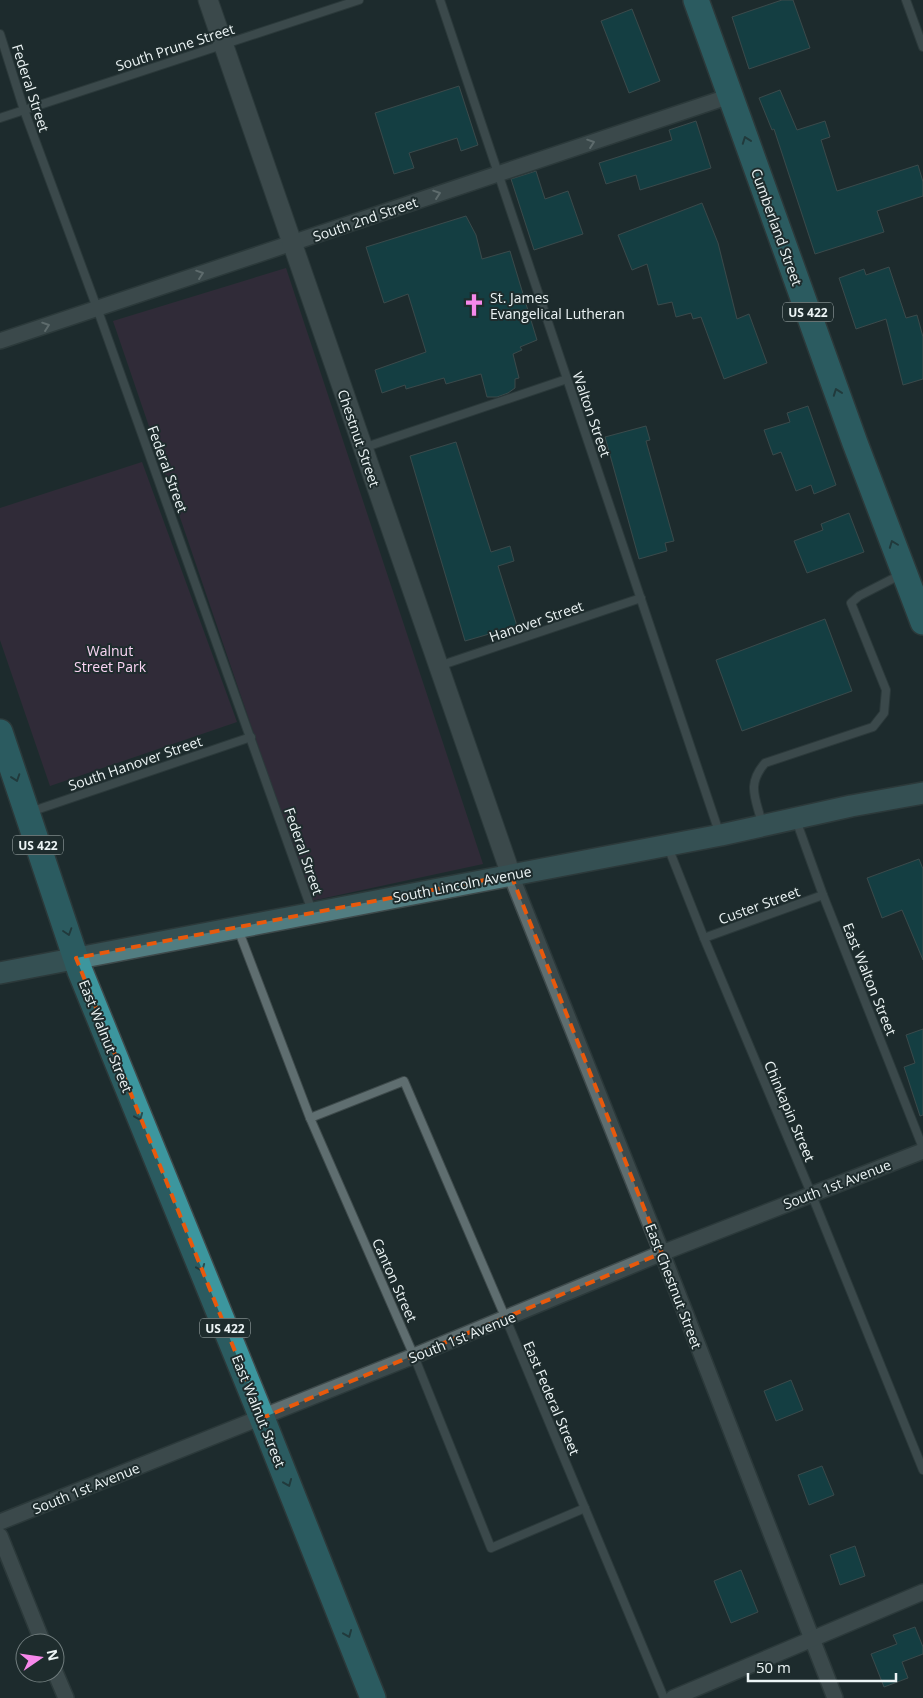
<svg xmlns="http://www.w3.org/2000/svg" width="923" height="1698" font-family="'Open Sans',sans-serif">
<rect width="100%" height="100%" fill="#1e2c2d"/>
<g fill="#482b45">
<path d="M286,268l197,596 -172,37 -198,-580z"/>
<path d="M142,462l95,260 -187,64 -50,-146v-132z"/>
</g>
<g fill="#0b565c" stroke="#5e6e6f">
<path d="M782,0h11l17,48 -61,21 -17,-52z"/>
<path d="M632,9l28,72 -31,12 -28,-72z"/>
<path d="M459,86l19,59 -17,6 -4,-13 -48,15 5,15 -20,6 -19,-61z"/>
<path d="M780,90l17,40 28,-9 5,16 -9,3 16,51 81,-26 5,17v14l-46,15 7,21 -69,22 -41,-125 -2,1 -13,-32z"/>
<path d="M696,121l15,47 -71,22 -4,-15 -30,9 -7,-21 73,-23 -3,-10z"/>
<path d="M536,171l9,28 23,-8 15,43 -49,16 -23,-71z"/>
<path d="M702,203l16,40 19,76 12,-5 18,49 -43,16 -23,-62 -8,2 -2,-6 -15,4 -4,-15 -14,3 -11,-41 -15,6 -14,-35z"/>
<path d="M466,216l10,19 6,24 28,-8 27,89 -17,7 2,3 -9,4 6,24 -4,1v9l-7,5 -11,4h-10l-6,-23 -35,10 -2,-6 -38,11 -1,-4 -23,8 -7,-23 51,-18 -18,-58 -24,9 -18,-56z"/>
<path d="M889,267l17,51 11,-3 6,22v42l-20,6 -17,-66 -30,10 -17,-51 25,-9 2,6z"/>
<path d="M808,406l28,79 -22,9 -3,-9 -15,6 -15,-39 -8,3 -9,-25 26,-8 -3,-9z"/>
<path d="M646,426l4,14 -4,1 28,100 -9,2 2,8 -28,8 -34,-122z"/>
<path d="M456,442l35,110 19,-6 4,15 -16,5 19,60 -52,15 -55,-185z"/>
<path d="M849,513l15,39 -57,21 -13,-32 29,-11 -2,-6z"/>
<path d="M825,619l27,72 -110,40 -26,-71z"/>
<path d="M919,859l4,10v91l-21,-50 -20,8 -15,-40z"/>
<path d="M923,1029v86l-3,1 -16,-49 11,-4 -9,-28z"/>
<path d="M791,1380l12,30 -27,11 -12,-30z"/>
<path d="M822,1466l12,29 -25,10 -11,-30z"/>
<path d="M855,1546l10,30 -25,9 -10,-30z"/>
<path d="M741,1570l17,42 -27,11 -17,-42z"/>
<path d="M915,1627l8,20v7l-21,8 6,16 -24,9 -13,-33 26,-10 -4,-9z"/>
</g>
<g fill="none" stroke-linecap="round" stroke-linejoin="round">
<defs>
<g id="service">
<path d="M440,0l280,835"/>
<path d="M906,0l17,47"/>
<path d="M0,34l24,76 73,198 215,603"/>
<path d="M0,118l359,-118"/>
<path d="M363,448l204,-69"/>
<path d="M439,666l202,-68"/>
<path d="M30,812l221,-75"/>
<path d="M796,820l27,75 100,253"/>
<path d="M762,824c-6,-26 -16,-39 3,-61l108,-36 11,-14 2,-23 -35,-87 8,-7 43,-22"/>
<path d="M668,847l36,91 107,255 112,277"/>
<path d="M238,929l72,189 104,238 77,192 94,-40"/>
<path d="M704,938l119,-43"/>
<path d="M310,1118l94,-37 102,238 158,379"/>
</g>
<g id="minor">
<path d="M0,341l730,-245"/>
<path d="M511,875l151,378 173,445"/>
<path d="M0,1522l414,-166 248,-103 261,-102"/>
<path d="M0,1536l43,107"/>
<path d="M55,1672l11,26"/>
<path d="M673,1698l250,-106"/>
</g>
<path id="tertiary" d="M208,0l303,875"/>
<path id="secondary" d="M0,973l721,-138 130,-29 72,-13"/>
<g id="trunk">
<path d="M696,0l159,443 68,179"/>
<path d="M0,732l80,239 182,447 111,280"/>
</g>
</defs>
<use href="#service" stroke="#3e4a4b" stroke-width="10"/>
<use href="#minor" stroke="#3e4a4b" stroke-width="18"/>
<use href="#tertiary" stroke="#3e4a4b" stroke-width="21"/>
<use href="#secondary" stroke="#3e4a4b" stroke-width="24"/>
<use href="#trunk" stroke="#3e4a4b" stroke-width="28"/>
<use href="#service" stroke="#5f6e70" stroke-width="8"/>
<use href="#minor" stroke="#5f6e70" stroke-width="15"/>
<use href="#tertiary" stroke="#5f6e70" stroke-width="19"/>
<use href="#secondary" stroke="#527d81" stroke-width="21"/>
<use href="#trunk" stroke="#3c969e" stroke-width="25"/>
</g>
<defs><path id="oneway-chevron" d="M-2-3.5L2.5 0L-2 3.5" fill="none" stroke-width="1.6" stroke-linecap="round" stroke-linejoin="round" transform="scale(1.25)"/></defs>
<g stroke="#274c4f">
<use href="#oneway-chevron" transform="translate(746 140) rotate(-110)"/>
<use href="#oneway-chevron" transform="translate(837 392) rotate(-110)"/>
<use href="#oneway-chevron" transform="translate(893 544) rotate(-111)"/>
<use href="#oneway-chevron" transform="translate(16 778) rotate(71)"/>
<use href="#oneway-chevron" transform="translate(68 932) rotate(72)"/>
<use href="#oneway-chevron" transform="translate(139 1117) rotate(68)"/>
<use href="#oneway-chevron" transform="translate(201 1268) rotate(68)"/>
<use href="#oneway-chevron" transform="translate(288 1483) rotate(68)"/>
<use href="#oneway-chevron" transform="translate(348 1634) rotate(68)"/>
</g>
<g stroke="#adb8b9">
<use href="#oneway-chevron" transform="translate(591 143) rotate(-19)"/>
<use href="#oneway-chevron" transform="translate(437 194) rotate(-19)"/>
<use href="#oneway-chevron" transform="translate(200 274) rotate(-19)"/>
<use href="#oneway-chevron" transform="translate(46 326) rotate(-19)"/>
</g>
<path d="M0 0H923V1698H0ZM511,875l151,378 -400,165 -186,-460z" fill="#1e2c2d" fill-opacity=".55" fill-rule="evenodd"/>
<path fill="none" stroke="#e8590c" stroke-width="4" stroke-dasharray="10 6" stroke-linejoin="round" d="M511,875l151,378 -400,165 -186,-460z"/>
<defs>
<symbol id="church-bare" viewBox="-9 -9 18 18"><path d="M-1.2-6h2.4v3.5h3.3v2.4h-3.3V6h-2.4V-.1h-3.3v-2.4h3.3Z" fill="#f788eb" stroke="#1e2c2d" stroke-width="2.5" paint-order="stroke"/></symbol>
</defs>
<g fill-rule="evenodd">
<use href="#church-bare" x="458" y="289" width="32" height="32"/>
</g>
<g text-anchor="middle" dominant-baseline="central" stroke-width="4" stroke-linejoin="round" paint-order="stroke">
<g fill="#1e2c2d" stroke="#aeb8b9" stroke-width="1">
<rect x="783" y="302.5" width="50" height="19" rx="4"/>
<rect x="13" y="835.5" width="50" height="19" rx="4"/>
<rect x="200" y="1318.5" width="50" height="19" rx="4"/>
</g>
<g font-size="12" font-weight="bold" fill="#ecf4f5">
<text x="808" y="312">US 422</text>
<text x="38" y="845">US 422</text>
<text x="225" y="1328">US 422</text>
</g>
<g font-size="14" fill="#ecf4f5" stroke="#1e2c2d">
<text transform="translate(175 47) rotate(-18)">South Prune Street</text>
<text transform="translate(31 88) rotate(72)">Federal Street</text>
<text transform="translate(365 219) rotate(-19)">South 2nd Street</text>
<text transform="translate(777 227) rotate(70)">Cumberland Street</text>
<text transform="translate(592 414) rotate(71)">Walton Street</text>
<text transform="translate(359 438) rotate(71)">Chestnut Street</text>
<text transform="translate(168 469) rotate(70)">Federal Street</text>
<text transform="translate(536 621) rotate(-19)">Hanover Street</text>
<text transform="translate(135 763) rotate(-19)">South Hanover Street</text>
<text transform="translate(304 851) rotate(71)">Federal Street</text>
<text transform="translate(462 884) rotate(-11)">South Lincoln Avenue</text>
<text transform="translate(759 905) rotate(-20)">Custer Street</text>
<text transform="translate(870 979) rotate(68)">East Walton Street</text>
<text transform="translate(106 1036) rotate(68)">East Walnut Street</text>
<text transform="translate(790 1111) rotate(67)">Chinkapin Street</text>
<text transform="translate(837 1184) rotate(-21)">South 1st Avenue</text>
<text transform="translate(395 1280) rotate(66)">Canton Street</text>
<text transform="translate(674 1286) rotate(69)">East Chestnut Street</text>
<text transform="translate(462 1337) rotate(-22)">South 1st Avenue</text>
<text transform="translate(552 1398) rotate(67)">East Federal Street</text>
<text transform="translate(259 1411) rotate(68)">East Walnut Street</text>
<text transform="translate(86 1488) rotate(-22)">South 1st Avenue</text>
</g>
<g font-size="14" fill="#ecf4f5" stroke="#1e2c2d" text-anchor="start">
<text x="490" y="297">St. James<tspan x="490" dy="16">Evangelical Lutheran</tspan></text>
</g>
<g font-size="14" fill="#fad5f4" stroke="#1e2c2d">
<text x="110" y="650">Walnut<tspan x="110" dy="16">Street Park</tspan></text>
</g>
</g>
<g transform="translate(40 1658) rotate(77)"><circle r="24" fill="#1e2c2d" stroke="#707c7d"/>
<path d="M0-4L9 19L0 12L-9 19Z" fill="#f788eb"/>
<text y="-8" font-size="14" font-weight="bold" text-anchor="middle" fill="#ecf4f5">N</text>
</g>
<path d="M748 1673v8h148v-8" fill="none" stroke="#ecf4f5" stroke-width="2.5"/>
<text x="756" y="1673" font-size="15" fill="#ecf4f5" stroke="#1e2c2d" stroke-width="4" paint-order="stroke">50 m</text>
</svg>
